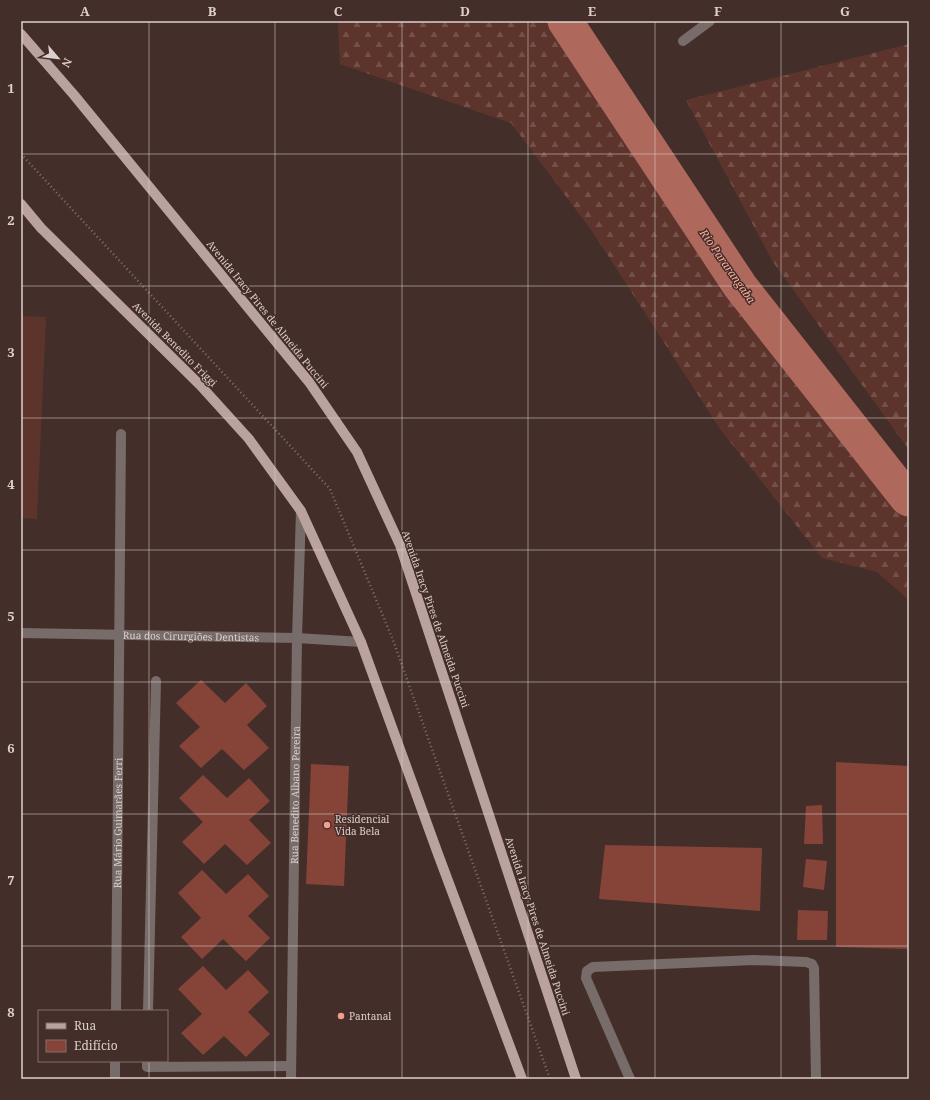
<svg xmlns="http://www.w3.org/2000/svg" width="930" height="1100" font-family="'Noto Serif',serif">
<defs>
<pattern id="forest-firs" width="22" height="20" patternUnits="userSpaceOnUse"><rect width="22" height="20" fill="#5c342c"/><path d="M5 1l3.5 6h-7zM16 11l3.5 6h-7z" fill="#735049"/></pattern>
</defs>
<rect width="100%" height="100%" fill="#432e2a"/>
<g fill="url(#forest-firs)">
<path d="M338,21h227l175,265 167,212 2,1v101l-32,-28 -55,-14 -102,-129 -126,-195 -83,-111 -171,-59z"/>
<path d="M909,44v406l-136,-188 -87,-162z"/>
</g>
<path fill="#5c342c" d="M21,316l25,1 -9,202 -16,-1z"/>
<g fill="none" stroke-linecap="round" stroke-linejoin="round">
<path stroke="#ae685c" stroke-width="35" d="M565,21l175,265 167,212 2,1"/>
</g>
<g fill="#864439">
<path d="M201,680l24,23 21,-20 21,23 -20,19 22,23 -25,22 -22,-21 -21,19 -22,-22 21,-19 -24,-24z"/>
<path d="M836,762l73,4v183l-73,-2z"/>
<path d="M311,764l38,2 -5,120 -38,-2z"/>
<path d="M203,775l24,23 22,-20 21,23 -21,19 22,23 -24,22 -22,-21 -21,20 -22,-22 21,-20 -24,-24z"/>
<path d="M822,805l1,39h-19l2,-38z"/>
<path d="M605,845l157,3 -2,63 -161,-12z"/>
<path d="M806,859l21,2 -3,29 -21,-3z"/>
<path d="M202,870l24,24 22,-20 21,22 -21,20 22,22 -24,23 -23,-22 -21,20 -21,-22 20,-19 -23,-25z"/>
<path d="M798,910l30,1 -1,29h-30z"/>
<path d="M203,966l23,24 22,-20 21,22 -21,20 22,22 -24,23 -22,-21 -21,19 -22,-22 21,-19 -24,-25z"/>
</g>
<g fill="none" stroke-linecap="round" stroke-linejoin="round">
<path stroke="#83716d" stroke-width="2.5" stroke-dasharray="1 3" stroke-linecap="butt" d="M21,154l309,335 63,151 157,439"/>
<g stroke="#776c6a" stroke-width="10">
<path d="M683,41l27,-20"/>
<path id="s1" d="M21,633l276,5 64,4"/>
<path id="s2" d="M116,1011l5,-577"/>
<path d="M148,1011l8,-330"/>
<path d="M147,1061v6l144,-1"/>
<path d="M115,1079v-18"/>
<path id="s3" d="M291,1079l6,-441 4,-127"/>
<path d="M630,1079l-44,-101 1,-7 6,-4 161,-7 52,2 6,2 2,4 2,111"/>
</g>
<g stroke="#baa39f" stroke-width="10">
<path d="M21,34l53,61 235,287 48,70 43,93 176,534"/>
<path d="M21,204l20,24 159,157 49,54 52,72 60,131 77,212 84,225"/>
</g>
</g>
<path fill="none" stroke="#ddcfcd" stroke-width="1" stroke-opacity="0.55" d="M149,21v990M275,21v1058M402,21v1058M528,21v1058M655,21v1058M781,21v1058M21,154h888M21,286h888M21,418h888M21,550h888M21,682h888M21,814h888M21,946h888M149,1061v18"/>
<g fill="#f49d8d" stroke="#432e2a" stroke-width="1.5">
<circle cx="327" cy="825" r="4"/>
<circle cx="341" cy="1016" r="4"/>
</g>
<g text-anchor="middle" dominant-baseline="central" stroke-width="3" stroke-linejoin="round" paint-order="stroke">
<g font-size="10" fill="#ddcfcd" stroke="#432e2a">
<text transform="translate(268 314) rotate(51)">Avenida Iracy Pires de Almeida Puccini</text>
<text transform="translate(175 344) rotate(45)">Avenida Benedito Friggi</text>
<text transform="translate(436 619) rotate(71)">Avenida Iracy Pires de Almeida Puccini</text>
<text stroke="none"><textPath href="#s1" startOffset="170">Rua dos Cirurgiões Dentistas</textPath></text>
<text stroke="none"><textPath href="#s3" startOffset="284">Rua Benedito Albano Pereira</textPath></text>
<text stroke="none"><textPath href="#s2" startOffset="188">Rua Mário Guimarães Ferri</textPath></text>
<text transform="translate(538 926) rotate(72)">Avenida Iracy Pires de Almeida Puccini</text>
</g>
<g font-size="10" fill="#ddcfcd" stroke="#432e2a" text-anchor="start">
<text x="335" y="819">Residencial<tspan x="335" dy="12">Vida Bela</tspan></text>
<text x="349" y="1016">Pantanal</text>
</g>
<g font-size="11" font-style="italic" fill="#fead9e" stroke="#432e2a">
<text transform="translate(728 266) rotate(55)">Rio Pararangaba</text>
</g>
</g>
<rect width="930" height="1100" fill="none" stroke="#432e2a" stroke-width="44"/>
<rect x="38" y="1010" width="130" height="52" fill="#432e2a" stroke="#816e6b"/>
<rect x="46" y="1023" width="20" height="6" fill="#baa39f" stroke="#816e6b"/>
<text x="74" y="1030" font-size="12" fill="#ddcfcd">Rua</text>
<rect x="46" y="1040" width="20" height="12" fill="#864439" stroke="#816e6b"/>
<text x="74" y="1050" font-size="12" fill="#ddcfcd">Edifício</text>
<g transform="translate(58 58) rotate(118)" stroke="#432e2a" stroke-width="3" paint-order="stroke">
<path d="M0-3L7 15L0 10L-7 15Z" fill="#ddcfcd"/>
<text y="-6" font-size="11" font-weight="bold" text-anchor="middle" fill="#ddcfcd">N</text>
</g>
<rect x="22" y="22" width="886" height="1056" fill="none" stroke="#ddcfcd" stroke-width="1.5"/>
<g font-size="13" text-anchor="middle" font-weight="bold" fill="#ddcfcd">
<text x="85" y="16">A</text>
<text x="212" y="16">B</text>
<text x="338" y="16">C</text>
<text x="465" y="16">D</text>
<text x="592" y="16">E</text>
<text x="718" y="16">F</text>
<text x="845" y="16">G</text>
<text x="11" y="93">1</text>
<text x="11" y="225">2</text>
<text x="11" y="357">3</text>
<text x="11" y="489">4</text>
<text x="11" y="621">5</text>
<text x="11" y="753">6</text>
<text x="11" y="885">7</text>
<text x="11" y="1017">8</text>
</g>
</svg>
